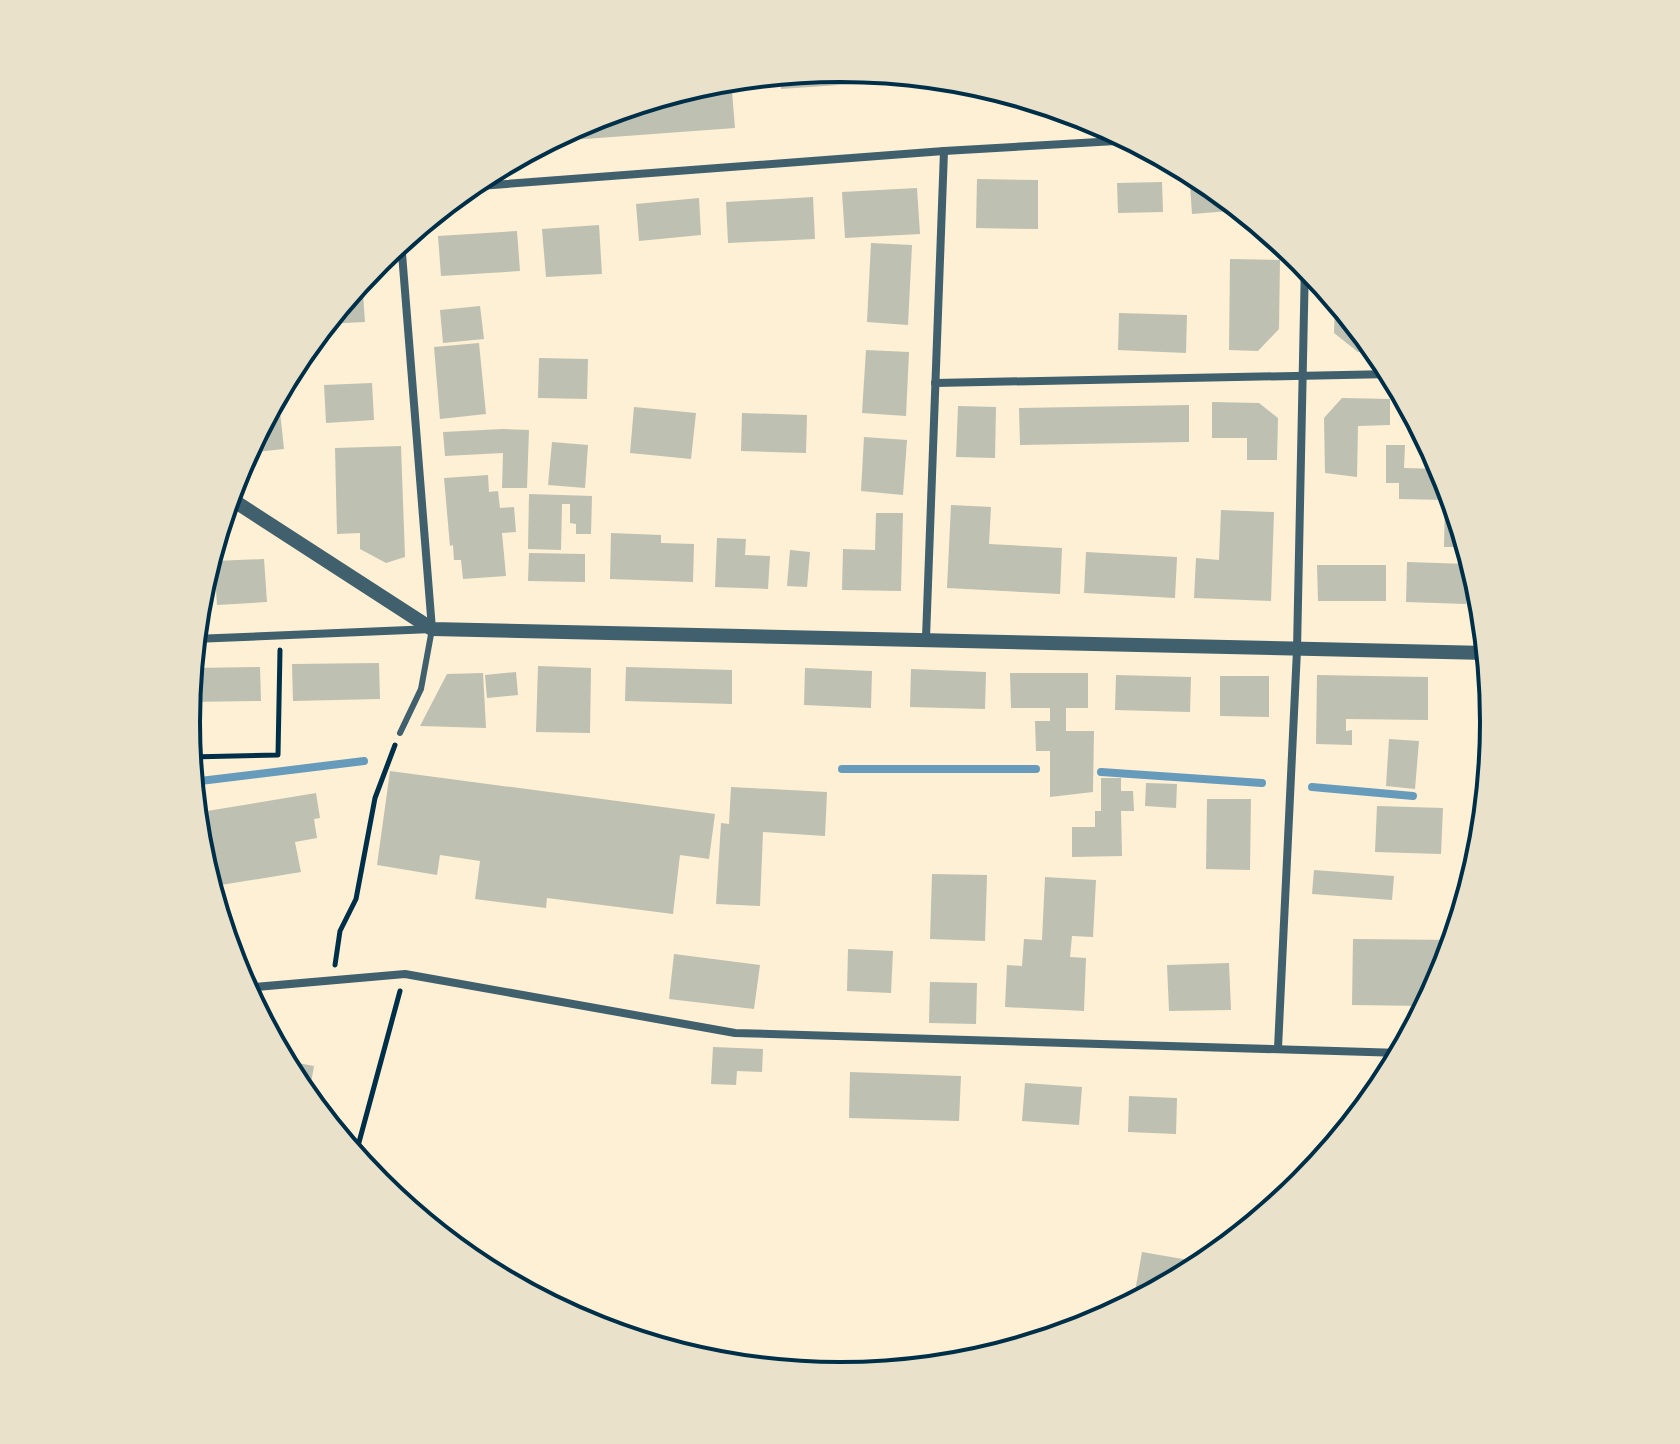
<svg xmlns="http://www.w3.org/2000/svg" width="1680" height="1444" font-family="'Alegreya Sans',sans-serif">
<rect width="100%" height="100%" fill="#fdf0d5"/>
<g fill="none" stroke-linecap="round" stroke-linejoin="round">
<g stroke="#669bbc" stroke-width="8">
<path d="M842,769h194"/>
<path d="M1101,772l161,11"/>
<path d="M192,782l172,-21"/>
<path d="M1312,787l101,9"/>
</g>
</g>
<g fill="#bec0b2">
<path d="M840,68l86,9v2l-145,10 -1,-15z"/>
<path d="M731,79l4,49 -191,14 46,-24 123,-38z"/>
<path d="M1189,170l15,8 38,32 -50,4z"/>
<path d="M977,179l61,1v49l-62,-1z"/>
<path d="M1162,182l1,30 -45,1 -1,-30z"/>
<path d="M917,188l3,46 -75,4 -3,-46z"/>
<path d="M813,197l2,42 -87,4 -2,-41z"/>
<path d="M699,198l2,37 -62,6 -3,-37z"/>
<path d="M599,225l3,49 -56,3 -4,-48z"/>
<path d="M517,231l3,40 -79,5 -3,-40z"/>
<path d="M871,243l41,2 -4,80 -41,-3z"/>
<path d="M1230,259l50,1 -1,69 -21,22 -29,-1z"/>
<path d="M362,279l3,43 -41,2z"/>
<path d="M1335,299l44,54 -21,-1 -24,-19z"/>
<path d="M480,306l4,33 -41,4 -3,-33z"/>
<path d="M1119,313l68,2 -1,38 -68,-3z"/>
<path d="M479,343l7,71 -46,5 -6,-72z"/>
<path d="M866,350l43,2 -3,64 -44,-3z"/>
<path d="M539,358l49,1 -1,40 -49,-1z"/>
<path d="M372,383l2,37 -48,3 -2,-38z"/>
<path d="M278,393l6,56 -38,4 11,-21z"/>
<path d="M1342,398l48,1v26l-32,1 -1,51 -32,-4 -1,-55z"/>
<path d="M1212,402l47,1 19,15 -1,42h-30v-22h-35z"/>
<path d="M1189,405v37l-169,3 -1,-37z"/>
<path d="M958,406l38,1 -1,51 -39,-1z"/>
<path d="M634,407l62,6 -5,46 -61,-6z"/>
<path d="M742,413l65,2 -1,38 -65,-2z"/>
<path d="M1414,415l12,23h-12z"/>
<path d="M503,429l26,1 -2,58h-25l1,-35 -58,3 -2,-24z"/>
<path d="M864,437l43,3 -4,55 -42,-4z"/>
<path d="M552,442l36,3 -3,43 -37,-3z"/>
<path d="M1386,445h19l-1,23 39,1 24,78h-23l1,-47 -46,-1v-16h-13z"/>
<path d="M401,446l4,111 -19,6 -26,-14v-16l-23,1 -2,-86z"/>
<path d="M488,475l1,17 9,-1 2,17 14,-1 2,25 -14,1 4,43 -43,3 -2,-19h-7l-1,-15 -3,1 -6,-68z"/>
<path d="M529,494l63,2 -1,38h-15v-10l-6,-1v-19h-8l-1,46 -33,-1z"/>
<path d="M951,505l40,2 -2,37 73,4 -2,46 -113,-6z"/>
<path d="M1221,510l53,2 -3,89 -77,-3 2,-40 23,2z"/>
<path d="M876,513h27l-2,78 -59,-1 1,-41 32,1z"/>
<path d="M611,533l50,2v8l33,1 -1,38 -83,-3z"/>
<path d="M717,538l29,1 -1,16 25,1 -2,33 -53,-2z"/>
<path d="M790,550l20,2 -3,35 -20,-1z"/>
<path d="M1086,552l91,5 -2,41 -91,-5z"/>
<path d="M529,553l56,1v28l-57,-1z"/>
<path d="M264,559l3,43 -50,3 -3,-44z"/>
<path d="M1407,562l61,2 -2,40 -60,-2z"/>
<path d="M1317,565h69v36h-68z"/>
<path d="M379,663l1,36 -87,2 -1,-37z"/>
<path d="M538,666l53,2 -1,65 -54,-1z"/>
<path d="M260,667l1,34 -73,1 3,-34z"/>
<path d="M626,667l106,3v34l-107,-3z"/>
<path d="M805,668l67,3 -1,37 -67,-3z"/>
<path d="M911,669l75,3 -1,37 -75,-2z"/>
<path d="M516,672l2,23 -31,3 -2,-23z"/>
<path d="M483,673l3,55 -66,-2 27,-52z"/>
<path d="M1010,673h78v35h-22v23h28l-1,61 -43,5v-46h-14l-1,-30h15v-13h-39z"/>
<path d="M1116,675l75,2 -1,35 -75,-2z"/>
<path d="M1317,675l111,2v43l-82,-1v12l6,-1v15l-36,-1z"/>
<path d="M1220,676h49v41l-49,-1z"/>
<path d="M1488,676h1l4,33h-7z"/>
<path d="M1389,739l30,2 -4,48 -29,-3z"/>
<path d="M1484,745l8,1 -5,48 -6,-1z"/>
<path d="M390,771l325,43 -6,45 -29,-4 -7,59 -126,-16 -1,10 -71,-9 5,-38 -40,-6 -3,20 -60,-10z"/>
<path d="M1101,778h20v13h12l1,20h-13l1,45 -50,1v-30h23v-16h6z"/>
<path d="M1146,783l31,1 -1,24 -31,-2z"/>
<path d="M731,787l96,5 -2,44 -62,-4 -3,74 -44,-2 5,-81 8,1z"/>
<path d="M316,793l4,25 -6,1 3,19 -22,4 6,30 -80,13 -3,-18 -13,2 -10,-56z"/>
<path d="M1207,799h44l-1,71 -44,-1z"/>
<path d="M1377,806l66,2 -2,46 -66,-2z"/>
<path d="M1314,870l80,6 -2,24 -80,-6z"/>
<path d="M932,874l55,1 -2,66 -55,-2z"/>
<path d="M1045,877l51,3 -3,57 -21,-1 -2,21 16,1 -2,53 -79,-4 2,-42 15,1 2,-27 18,1z"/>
<path d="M1353,939l101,1 -10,33 -18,33 -74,-1z"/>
<path d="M848,949l45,2 -2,42 -44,-2z"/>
<path d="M674,954l86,11 -6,44 -85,-10z"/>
<path d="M1229,963l2,47 -62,1 -2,-46z"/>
<path d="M930,982l47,1 -1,41 -47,-1z"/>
<path d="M713,1047l50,2 -1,23 -25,-1 -1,14 -25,-1z"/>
<path d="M282,1060l32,6 -6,34 -12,-15z"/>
<path d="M850,1072l111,4 -2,45 -110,-3z"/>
<path d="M1025,1083l57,4 -3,38 -57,-4z"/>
<path d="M1129,1096l48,2 -1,36 -48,-2z"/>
<path d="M1142,1252l64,11 -73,40z"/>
</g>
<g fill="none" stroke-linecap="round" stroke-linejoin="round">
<g stroke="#003049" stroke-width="5">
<path d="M190,757l88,-2 2,-105"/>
<path d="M335,965l5,-34 16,-32 19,-101 20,-53"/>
<path d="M355,1157l45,-166"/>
</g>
<path stroke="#3f606c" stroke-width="6" d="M400,733l21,-44 11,-60"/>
<g stroke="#3f606c" stroke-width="8">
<path d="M466,187l478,-36 189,-11"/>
<path d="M935,383l457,-9"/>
<path d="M926,638l18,-487"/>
<path d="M194,639l238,-10 -31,-388"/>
<path d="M244,988l161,-14 330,59 666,20"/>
<path d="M1278,1048l19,-398 8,-388"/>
</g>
<path stroke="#3f606c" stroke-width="14" d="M228,497l204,132 1055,24"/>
</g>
<path d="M0 0H1680V1444H0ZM200 722a640 640 0 1 1 1280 0a640 640 0 1 1-1280 0Z" fill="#e9e1ca" fill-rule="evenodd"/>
<path fill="none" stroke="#003049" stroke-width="4" d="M200 722a640 640 0 1 1 1280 0a640 640 0 1 1-1280 0Z"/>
</svg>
